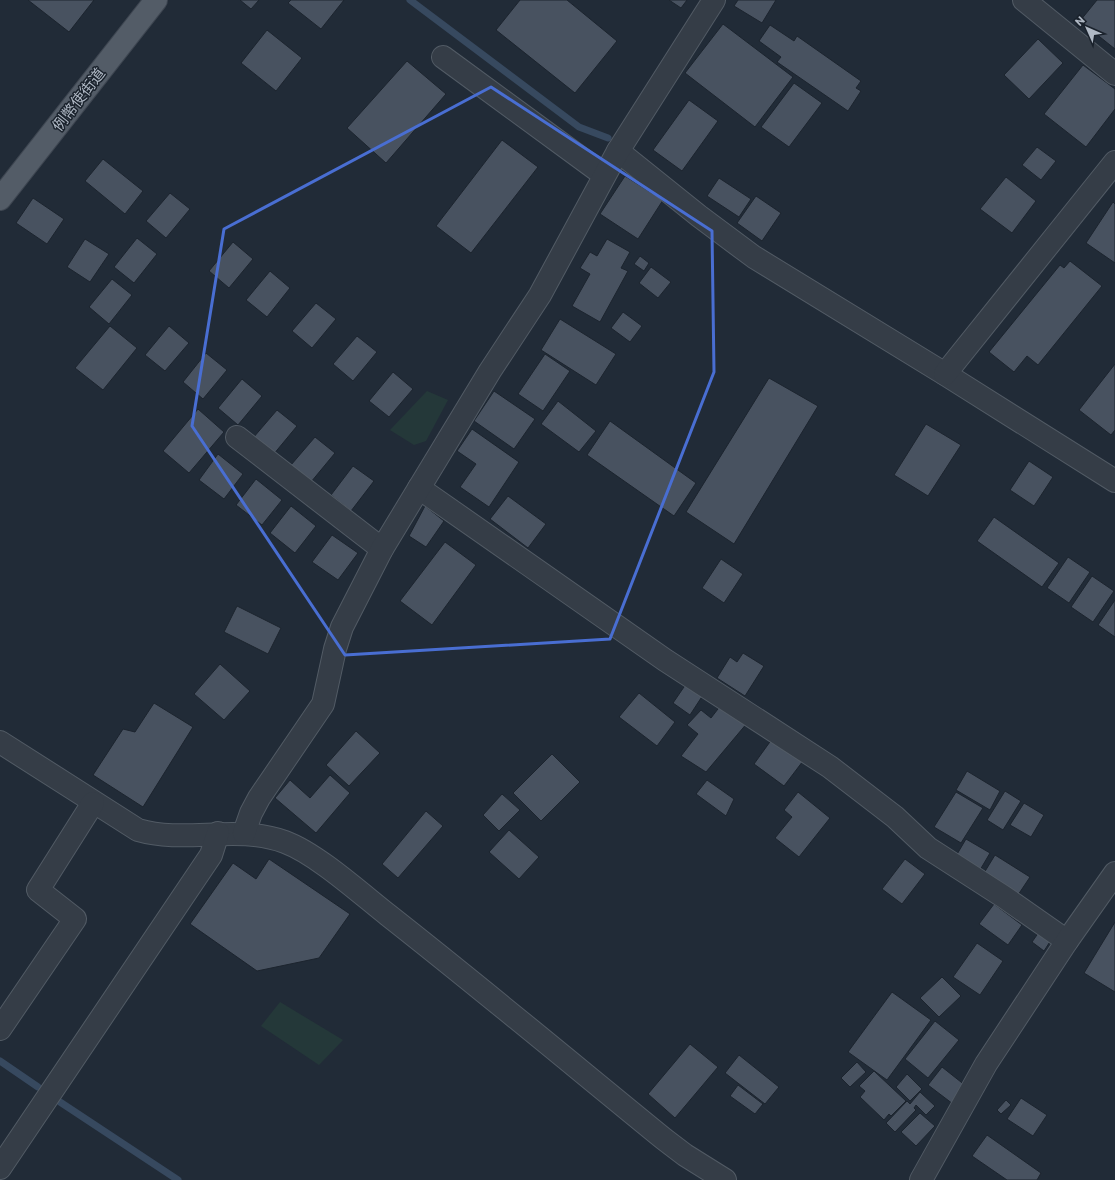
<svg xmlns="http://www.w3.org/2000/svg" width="1115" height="1180" font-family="Commissioner,'Noto Sans JP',sans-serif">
<rect width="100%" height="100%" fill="#212b37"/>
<g fill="#243839">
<path d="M427,391l21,9 -22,41 -12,4 -24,-15z"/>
<path d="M280,1002l63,38 -24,25 -58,-39z"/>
</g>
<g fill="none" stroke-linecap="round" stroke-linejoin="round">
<g stroke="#37495f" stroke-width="7">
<path d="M410,0l169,127 29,11"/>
<path d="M0,1061l38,26"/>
<path d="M60,1102l118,78"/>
</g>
</g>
<g fill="#485260" stroke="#1c242e">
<path d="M28,0h66l-25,32z"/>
<path d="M240,0h19l-8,9z"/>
<path d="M291,0h53l-23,29 -33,-26z"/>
<path d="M520,0h47l50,41 -42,52 -79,-63z"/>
<path d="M669,0h18l-6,8z"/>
<path d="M738,0h38l-14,23 -28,-17z"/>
<path d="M1097,0h18v49l-35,-28z"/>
<path d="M723,24l70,53 -38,50 -70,-54z"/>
<path d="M770,25l24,16 3,-5 64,45 -5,7 5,3 -13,20 -71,-49 4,-5 -22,-16z"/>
<path d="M267,30l35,28 -26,33 -35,-28z"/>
<path d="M1038,39l25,24 -34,36 -25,-24z"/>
<path d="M407,61l39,33 -60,69 -39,-35z"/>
<path d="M1083,65l32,24v20l-29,38 -42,-33z"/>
<path d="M794,83l28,20 -33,44 -28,-20z"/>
<path d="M689,100l29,21 -36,50 -29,-21z"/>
<path d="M502,140l36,27 -67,86 -35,-27z"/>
<path d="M1037,147l19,14 -15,19 -19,-15z"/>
<path d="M103,159l40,32 -18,23 -40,-33z"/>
<path d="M625,176l38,24 -25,39 -38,-25z"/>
<path d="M1006,177l30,24 -24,32 -32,-24z"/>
<path d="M719,178l32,21 -12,18 -32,-21z"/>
<path d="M170,193l20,16 -24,29 -20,-17z"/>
<path d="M756,196l25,17 -19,28 -25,-18z"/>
<path d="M33,198l31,21 -17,25 -31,-21z"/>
<path d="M1113,202l2,2v59l-29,-20z"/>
<path d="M137,238l20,16 -23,29 -20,-16z"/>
<path d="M85,239l24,15 -19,28 -23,-15z"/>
<path d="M607,239l23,13 -9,16 7,3 -28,51 -28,-16 18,-32 -10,-6 10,-16 7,4z"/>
<path d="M233,242l20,17 -24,29 -20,-17z"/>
<path d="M640,256l9,7 -5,8 -10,-7z"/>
<path d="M1070,261l32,25 -64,79 -11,-9 -13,16 -25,-20 71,-87 4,3z"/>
<path d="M651,267l20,15 -13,16 -19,-15z"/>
<path d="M270,271l20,17 -23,29 -21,-17z"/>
<path d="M112,279l20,16 -23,29 -20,-17z"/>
<path d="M316,303l20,16 -24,29 -20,-17z"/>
<path d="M623,312l19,14 -12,16 -19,-14z"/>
<path d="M560,319l56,35 -20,31 -55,-35z"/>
<path d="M110,326l27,22 -34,42 -28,-22z"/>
<path d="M169,326l20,17 -24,28 -20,-16z"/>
<path d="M357,336l20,16 -24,29 -20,-17z"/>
<path d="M206,353l21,17 -24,29 -20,-17z"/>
<path d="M545,354l25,17 -27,40 -25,-17z"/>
<path d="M1115,364v66l-4,5 -32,-25z"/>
<path d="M393,372l20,17 -24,28 -20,-16z"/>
<path d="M769,378l49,28 -84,138 -48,-32z"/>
<path d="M242,379l20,17 -24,29 -20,-17z"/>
<path d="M494,391l41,28 -21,30 -40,-28z"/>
<path d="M558,401l38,30 -17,21 -38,-28z"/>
<path d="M198,409l26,23 -35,41 -26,-22z"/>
<path d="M277,410l20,16 -24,29 -20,-17z"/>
<path d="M610,421l86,62 -22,33 -87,-61z"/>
<path d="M926,424l35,21 -33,51 -34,-21z"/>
<path d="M472,429l47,33 -30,45 -29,-20 16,-23 -19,-13z"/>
<path d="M315,437l20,16 -24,29 -20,-17z"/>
<path d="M218,454l25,20 -19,25 -25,-19z"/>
<path d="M1029,461l24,16 -19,29 -24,-16z"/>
<path d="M353,466l21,15 -23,30 -20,-16z"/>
<path d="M256,479l26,21 -20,25 -26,-20z"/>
<path d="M508,496l38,28 -18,24 -38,-29z"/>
<path d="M291,506l25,20 -21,27 -25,-20z"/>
<path d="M425,506l19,15 -18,26 -17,-11z"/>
<path d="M994,517l65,46 -17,24 -65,-46z"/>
<path d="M332,535l26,18 -20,27 -26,-18z"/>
<path d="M445,542l31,23 -44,60 -32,-24z"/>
<path d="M1068,557l22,15 -21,31 -22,-15z"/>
<path d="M721,559l22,15 -19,29 -22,-15z"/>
<path d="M1092,576l22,15 -21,31 -22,-15z"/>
<path d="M1115,600v37l-17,-12z"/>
<path d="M237,606l44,22 -13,26 -44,-22z"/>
<path d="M743,653l21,13 -19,30 -28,-18 13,-21 7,5z"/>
<path d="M220,664l30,27 -26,29 -30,-26z"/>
<path d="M686,684l17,11 -13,20 -17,-12z"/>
<path d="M639,693l36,29 -18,24 -38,-29z"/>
<path d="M154,703l39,24 -50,80 -50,-32 30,-46 12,3z"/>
<path d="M721,705l27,17 -42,50 -25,-16 17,-22 -11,-9 14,-15 10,8z"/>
<path d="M356,731l24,22 -31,33 -23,-21z"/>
<path d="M772,739l31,22 -19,25 -30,-22z"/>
<path d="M552,754l28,28 -39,39 -28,-28z"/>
<path d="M967,771l33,20 -10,19 -34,-20z"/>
<path d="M330,775l20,18 -34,40 -41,-35 15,-18 20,18z"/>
<path d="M707,780l27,19 -8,17 -30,-22z"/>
<path d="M1005,791l16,10 -18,29 -16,-10z"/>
<path d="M798,792l32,26 -31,39 -24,-19 17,-21 -8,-7z"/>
<path d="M956,792l27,16 -22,35 -27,-16z"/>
<path d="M502,794l18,16 -21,21 -16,-16z"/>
<path d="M1024,803l20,12 -13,22 -21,-12z"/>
<path d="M426,811l17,15 -45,52 -16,-14z"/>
<path d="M509,830l30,27 -20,22 -30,-27z"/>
<path d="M966,839l24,14 -10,17 -24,-14z"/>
<path d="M995,855l35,22 -12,18 -34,-22z"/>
<path d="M269,859l81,55 -31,44 -62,13 -67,-47 43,-61 23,16z"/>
<path d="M905,859l20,15 -23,30 -20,-15z"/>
<path d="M994,904l28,21 -14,20 -29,-21z"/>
<path d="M1115,922v70l-31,-19z"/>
<path d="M1039,932l12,8 -7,11 -12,-9z"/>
<path d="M977,943l26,18 -23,34 -27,-18z"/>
<path d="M942,977l19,19 -22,21 -19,-19z"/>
<path d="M892,992l39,28 -44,60 -39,-28z"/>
<path d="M935,1021l24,19 -31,38 -23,-19z"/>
<path d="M690,1044l28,23 -43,51 -27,-24z"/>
<path d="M739,1055l40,32 -14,17 -40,-31z"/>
<path d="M857,1062l9,10 -16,15 -9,-9z"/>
<path d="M942,1067l24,19 -13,18 -25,-19z"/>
<path d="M874,1071l32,30 -15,15 -2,-2 -5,6 -24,-23 5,-6 -6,-5z"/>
<path d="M907,1074l15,15 -12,12 -14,-14z"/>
<path d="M738,1085l25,19 -8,10 -25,-18z"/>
<path d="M920,1092l15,14 -9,9 -10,-10 -2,3 2,2 -21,22 -9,-9 21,-22 3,3z"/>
<path d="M1021,1098l26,17 -14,21 -26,-17z"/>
<path d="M1006,1100l5,5 -10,9 -4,-4z"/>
<path d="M920,1113l15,13 -19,20 -15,-14z"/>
<path d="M987,1135l54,38 -4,7h-30l-35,-24z"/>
</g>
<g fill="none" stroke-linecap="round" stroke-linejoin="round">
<defs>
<g id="minor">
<path d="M1024,0l91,74"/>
<path d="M443,57l161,118"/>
<path d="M618,151l81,65 55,41 191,117 170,107"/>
<path d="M945,374l170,-212"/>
<path d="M237,437l145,112"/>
<path d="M419,488l246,172 165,107 65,50 33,31 76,49 63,44"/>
<path d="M0,742l138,88c48,14 98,-6 147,12 32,12 75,51 103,73 93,73 184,149 276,224l21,16 40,25"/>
<path d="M244,833l7,-20 8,-15 64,-94 12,-55 7,-22 40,-78 108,-178 50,-76 78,-144 96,-151"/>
<path d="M0,1029l75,-110 -37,-29 55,-87"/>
<path d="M0,1168l211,-313 7,-22"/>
<path d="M921,1180l65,-116 81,-123 48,-68"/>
</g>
<path id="major" d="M0,199l156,-199"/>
</defs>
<use href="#minor" stroke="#525b65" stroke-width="24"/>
<use href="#major" stroke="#3e4651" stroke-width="24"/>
<use href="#minor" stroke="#353d47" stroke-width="22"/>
<use href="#major" stroke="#535c67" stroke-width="22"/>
</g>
<path fill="none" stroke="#496ed2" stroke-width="3" stroke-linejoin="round" d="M491,87l221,144 2,141 -104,267 -265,16 -153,-229 32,-197z"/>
<g text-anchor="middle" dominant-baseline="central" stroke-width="3" stroke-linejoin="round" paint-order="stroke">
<g font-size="15" fill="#afb8c4" stroke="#1a222c">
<text transform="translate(78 99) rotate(-52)">例幣使街道</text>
</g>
</g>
<g transform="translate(1087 28) rotate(315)" stroke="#1a222c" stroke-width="3" paint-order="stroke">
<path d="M0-3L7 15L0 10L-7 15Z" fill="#afb8c4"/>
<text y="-6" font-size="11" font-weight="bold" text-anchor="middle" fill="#afb8c4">N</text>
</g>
</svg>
